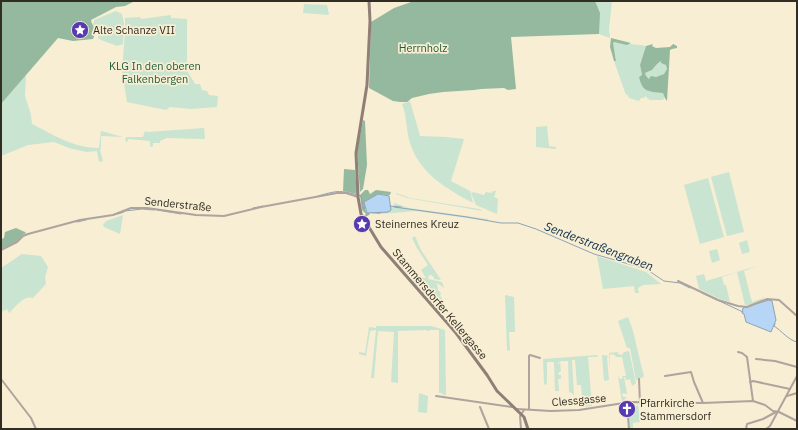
<svg xmlns="http://www.w3.org/2000/svg" width="798" height="430" font-family="'IBM Plex Sans',sans-serif">
<rect width="100%" height="100%" fill="#f7eed3"/>
<g fill="#c9e4d0">
<path d="M595,1h17l-3,28 1,9 -11,-4z"/>
<path d="M304,4l23,1 2,10 -26,-2z"/>
<path d="M116,11l6,3 2,9 -1,21 -6,2c-6,-3 -14,-4 -19,-8v-7l-2,-5h-3l-1,-2 2,-2v-2z"/>
<path d="M171,15v3l16,1v47l1,6 7,12h5l2,6 5,1 2,4 9,1 -1,11 -26,2 -21,-2 -4,3 -39,-8 -5,-31 3,-39v-14l15,-1 1,2z"/>
<path d="M614,42c12,2 21,2 32,4l-6,19 2,11 6,15 15,2 2,5 -3,2h-12l-5,-4 -1,2h-3l-2,3 -10,-3 -2,-4 -1,1 -12,-34 2,-2 -4,-16z"/>
<path d="M662,61l4,3 1,5c-3,9 -11,6 -18,10l-4,-3v-3l7,-3 5,-6z"/>
<path d="M26,75l-1,21 6,19 1,9c22,11 41,24 67,24l2,-17 22,6 -21,-1 -1,1v11l-1,2 3,11 -4,1 -2,-11 -10,1 -18,-4 -15,-6 -26,3 -27,11v-52z"/>
<path d="M410,101l10,35 26,1 18,2 -13,42 19,10 3,12c-26,-14 -53,-29 -63,-60 -4,-13 -3,-27 -8,-39z"/>
<path d="M547,126l2,20 7,1v2l-20,-2v-20z"/>
<path d="M204,128l1,11 -38,-1 -7,3v2h-7v3l-3,1v-6l-22,-2 -1,4 -2,-4 1,-2h17l2,-6 2,1z"/>
<path d="M729,172l15,60 -17,4 -16,-59z"/>
<path d="M708,178l16,59 -24,7 -16,-59z"/>
<path d="M493,191h3l-2,6 4,2 -1,15 -21,-9 -5,-12 2,-1 11,3 2,-3 6,1z"/>
<path d="M396,193l14,5 69,11 4,2 -76,-13 -11,-4z"/>
<path d="M394,203l15,5 78,11v-1l2,3 -73,-10 -36,3 1,-2 9,-2v-3l4,-1z"/>
<path d="M123,215l-3,19 -16,-7 -1,-2 3,-4z"/>
<path d="M415,236l6,14 20,30 -7,-1v-2l-3,-2h-2l-1,4 14,3 2,6 -7,-5 1,7 3,3 -1,3 2,2 -1,6h-3v6l-20,-24 -9,-6 7,-3 10,1 -5,-8 7,-5 -11,-17 -5,-10z"/>
<path d="M747,240l3,12 -8,2 -3,-11z"/>
<path d="M717,249l3,11 -8,3 -3,-12z"/>
<path d="M22,254l19,2 7,11 -3,10 1,7 -13,14c-10,-3 -17,9 -24,15l-2,-4 -6,3v-44z"/>
<path d="M597,256l49,16 15,12 -18,1 -5,3 1,5h-4l-1,-7 -31,3z"/>
<path d="M757,266l-13,5 8,31 8,-3h2l2,-3 -1,3 -13,6h-5l-8,-33 -15,5 2,8h2l4,17 -10,-3 -21,-10 -3,-13 8,-2 2,7z"/>
<path d="M505,295l9,2 1,35h-6l1,19 -3,-1z"/>
<path d="M628,317l5,14 11,46 -8,3 -6,-32h-3l-9,-27z"/>
<path d="M376,326h55l14,4 1,65h-3l-1,-2h-3v-63h-9l-1,1h-2v-1l-29,1v52l-7,-1 3,-50 -16,-1 -4,47h-3l5,-48 -6,1 -4,25 -7,-2v-2l6,1 4,-26 7,1z"/>
<path d="M629,351l7,32 -4,3 -2,-7 -4,1 -1,-3h-1l3,17 -5,-1 1,4h4l-5,5 -4,-26 2,3 3,-1 -1,-2h4l-4,-19h-6l-1,-2 -5,-1v15l-1,-16 9,-1v2l4,1 2,-3z"/>
<path d="M598,355l-1,2h-9l4,49 -9,1 -2,-22h-4l-2,-25h-3l2,36 -2,-3 -3,-1 -1,-31h-6l-5,2 2,1 1,-2 1,9 -3,2 1,2h2v4h-3l1,12h-4l-1,-29h-7v20l-1,3 -2,-1 -1,-25z"/>
<path d="M602,355l6,1 -1,2 2,22 -5,1z"/>
<path d="M419,393l9,3 -1,17 -9,-1z"/>
<path d="M638,404l2,18 -7,1v6h-3l-1,-16h5v-3z"/>
</g>
<g fill="#95b99f" fill-rule="evenodd">
<path d="M1,1h134l-10,5 -9,1 -25,13 1,4 4,7 -3,8 -20,2 -15,-3 -57,66z"/>
<path d="M414,1h181l5,12 -1,21 -88,3 5,52 -8,1 -4,-2 -23,1 -7,1 -31,2 -14,2 -17,4 -5,4h-7l-7,-1 -24,-13 2,-66 23,-14z"/>
<path d="M611,38l20,5 -4,2 -13,-3 -1,1 3,18h-2l-4,-14z"/>
<path d="M653,44l-1,2 4,2 14,-1 3,-3 4,2v2l-5,1 -2,1 -3,51 -2,-3 -2,-5c-15,-2 -20,0 -24,-16l3,-2 -2,-10 6,-19zM661,61v2l5,2 1,4 -3,5 -8,3 -5,-1 -2,3 -3,-3 -1,-3 7,-3 5,-6z"/>
<path d="M363,120l2,1 2,44 -4,24 -3,3 -3,-41z"/>
<path d="M344,169l11,1 2,24 -14,-3z"/>
<path d="M365,190h3l2,4 6,-4 15,2 -1,3h-2l1,2 -2,-2 -9,-1 -14,8 2,10 2,1 13,-1 -1,2 -10,-1 -1,2 -4,2 -1,-1 2,-2 -4,-4 -2,-15z"/>
<path d="M16,228l9,4 1,1 -3,2 -7,7 -15,7v-10l3,-1 1,-6z"/>
</g>
<g fill="#b7d5f4" stroke="#8fa3b5">
<path d="M378,194l11,2 2,14 -3,2 -21,1 -3,-11z"/>
<path d="M769,300l3,1 4,19 -5,12 -25,-10 -2,-8 -2,-1 1,-5z"/>
</g>
<g fill="none" stroke-linecap="round" stroke-linejoin="round">
<g stroke="#8fa3b5" stroke-width="1">
<path d="M318,196c21,-6 22,-6 43,0l2,12h2"/>
<path d="M390,206l11,1"/>
<path d="M394,207l73,10 34,6h17l18,6 58,25 52,15 18,12 16,2 10,5"/>
<path d="M253,208l10,-2"/>
<path d="M157,210l24,4"/>
<path d="M125,211l17,-2 12,1"/>
<path d="M118,214l6,-2"/>
<path d="M77,222l9,-2"/>
<path d="M702,293l41,19"/>
<path d="M775,324l-1,2c8,5 14,14 23,16"/>
</g>
<g stroke="#afa39d" stroke-width="2">
<path d="M1,250l16,-8 6,-6 5,-2 52,-14 33,-5 18,-7h16l49,7 28,1 37,-9 76,-14h9l12,4"/>
<path d="M678,281l40,19 20,6 9,1 20,-8 12,1 18,16"/>
<path d="M738,352l4,1 5,4 6,44"/>
<path d="M756,359l19,2 22,6"/>
<path d="M665,376l26,-4 3,10 9,21"/>
<path d="M1,379l30,39 5,11"/>
<path d="M639,379l1,24"/>
<path d="M750,382l3,-1 37,8"/>
<path d="M436,396l76,11"/>
<path d="M787,396l10,-3"/>
<path d="M480,407l9,22"/>
<path d="M517,409l34,2 28,-1 51,-8 73,1 50,-2 12,4 8,6 6,1 18,9"/>
<path d="M529,409v-53l1,-1 10,3"/>
<path d="M628,416l1,13"/>
<path d="M521,429l-1,-13 4,-6"/>
<path d="M746,429l1,-5 16,-5 13,-7"/>
<path d="M766,429l4,-3 27,-50"/>
</g>
<path stroke="#907f76" stroke-width="3" d="M369,1l1,20 -3,64 -11,68 2,44 3,17 20,33 75,86 31,42 10,16 27,26 4,12"/>
</g>
<defs>
<symbol id="sight-disc" viewBox="-11 -11 22 22"><circle r="9.5" fill="#573ab2" stroke="#f7eed3"/><path d="M0-6L1.8-2.2L6-1.7L2.9 1.2L3.7 5.4L0 3.3L-3.7 5.4L-2.9 1.2L-6-1.7L-1.8-2.2Z" fill="#fff"/></symbol>
<symbol id="church-disc" viewBox="-11 -11 22 22"><circle r="9.5" fill="#573ab2" stroke="#f7eed3"/><path d="M-1.2-6h2.4v3.5h3.3v2.4h-3.3V6h-2.4V-.1h-3.3v-2.4h3.3Z" fill="#fff"/></symbol>
</defs>
<g fill-rule="evenodd">
<use href="#sight-disc" x="70" y="20" width="20" height="20"/>
<use href="#sight-disc" x="352" y="214" width="20" height="20"/>
<use href="#church-disc" x="617" y="399" width="20" height="20"/>
</g>
<g text-anchor="middle" dominant-baseline="central" stroke-width="3.5" stroke-linejoin="round" paint-order="stroke">
<g font-size="11" fill="#312d23" stroke="#f7eed3" text-anchor="start">
<text x="93" y="30">Alte Schanze VII</text>
<text x="375" y="224">Steinernes Kreuz</text>
<text x="640" y="403">Pfarrkirche<tspan x="640" dy="13">Stammersdorf</tspan></text>
</g>
<g font-size="11" fill="#225b38" stroke="#f7eed3">
<text x="423" y="48">Herrnholz</text>
<text x="155" y="66">KLG In den oberen<tspan x="155" dy="13">Falkenbergen</tspan></text>
</g>
<g font-size="11" fill="#312d23" stroke="#f7eed3">
<text transform="translate(178 204) rotate(6)">Senderstraße</text>
<text transform="translate(440 304) rotate(50)">Stammersdorfer Kellergasse</text>
<text transform="translate(579 400) rotate(-5)">Clessgasse</text>
</g>
<g font-size="12" font-style="italic" fill="#092b49" stroke="#f7eed3">
<text transform="translate(599 246) rotate(21)">Senderstraßengraben</text>
</g>
</g>
<rect width="798" height="430" fill="none" stroke="#312d23" stroke-width="4"/>
</svg>
